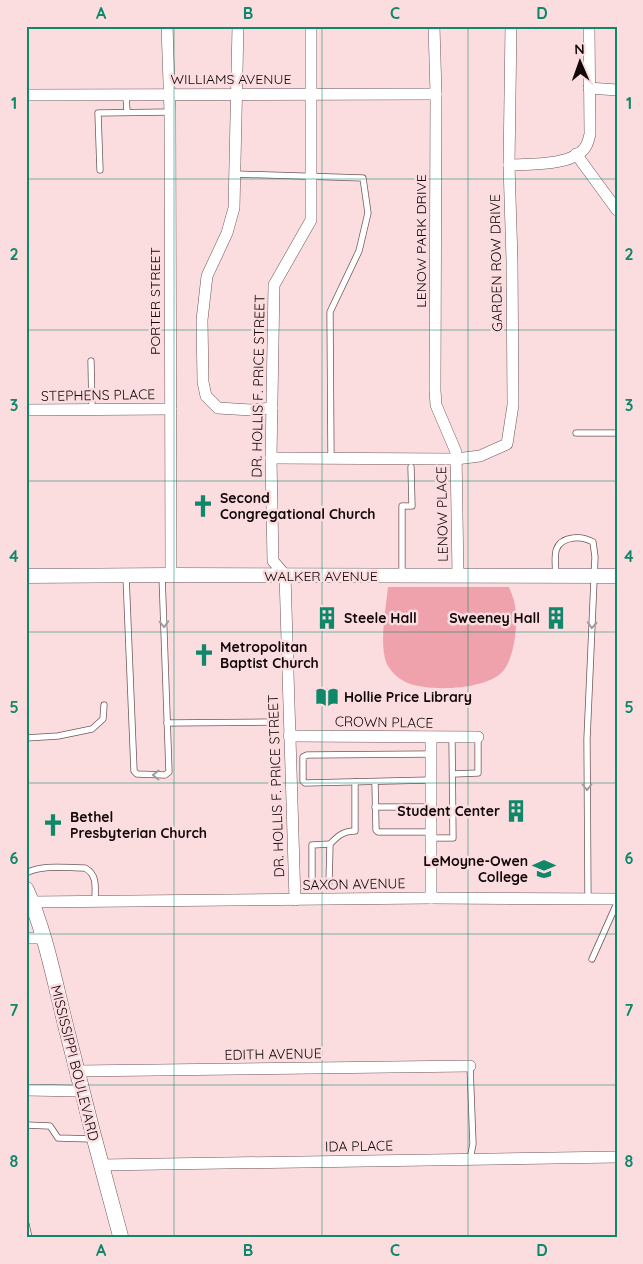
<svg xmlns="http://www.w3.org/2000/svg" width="643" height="1264" font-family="Quicksand,sans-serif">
<rect width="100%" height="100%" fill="#fbdde0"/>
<path fill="#efa1ac" d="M388,587h121c2,5 4,10 5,14 5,19 1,56 -11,70 -16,19 -74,21 -95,12 -8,-3 -16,-10 -20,-17 -10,-18 -2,-58 0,-79z"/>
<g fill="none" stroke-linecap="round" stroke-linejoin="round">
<defs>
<g id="service">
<path d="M126,95l1,17"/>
<path d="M100,170l-2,-57 72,-1"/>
<path d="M235,174l128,4 5,35 -9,38 -29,61 1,146"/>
<path d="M91,361l1,49"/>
<path d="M576,433h41"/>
<path d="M126,576l8,195 3,3 28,1 4,-3 -7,-197"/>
<path d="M402,576v-70h10l-1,-39"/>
<path d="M556,576c-1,-18 -5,-35 17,-38 7,-1 13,0 20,4l2,15 -8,182 1,161"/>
<path d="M167,723l105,-1"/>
<path d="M26,738l32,-2 34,-7 11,-10 1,-14"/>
<path d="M431,754l-124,1 -4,2v24l2,2 126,-3"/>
<path d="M453,774l25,-1v-36"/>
<path d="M375,782l1,48 2,2h53"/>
<path d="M375,807h56"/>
<path d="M431,838h22l-1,-100"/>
<path d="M330,844l-18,1v38h17l1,-39c8,-8 13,-13 25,-13v-49"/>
<path d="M26,873c17,-9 40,-5 59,-5 13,7 10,20 10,34"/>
<path d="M592,959l25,-56"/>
<path d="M26,1125l24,1 8,12 34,1"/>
<path d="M470,1159l3,-15 -3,-78"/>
<path d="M26,1224l3,14"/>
</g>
<g id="minor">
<path d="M167,26l3,86 1,463"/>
<path d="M238,26l-4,182 -7,25 -20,43 -5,44 1,62 3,14 12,12 33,2 21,-2"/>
<path d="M434,26l2,68 -1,296 1,15 20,47 2,124"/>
<path d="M589,88l28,2"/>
<path d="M26,95l410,-1"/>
<path d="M576,154l41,56"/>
<path d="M509,165c21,-1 66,1 77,-19 2,-3 3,-8 4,-12l-1,-108"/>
<path d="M26,410l145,-1"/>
<path d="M271,458l185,1 24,-3 27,-12 6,-39 -1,-145 -3,-95 2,-139"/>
<path d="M289,736l189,1"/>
<path d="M431,898v-160"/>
<path d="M295,900l-10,-325 -12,-14 -2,-103 3,-173 37,-65v-194"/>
<path d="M32,902l399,-4 186,1"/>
<path d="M26,938h18"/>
<path d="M77,1071l393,-5"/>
<path d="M26,1090l55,1"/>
<path d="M101,1165l516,-8"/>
</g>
<path id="tertiary" d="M26,576l145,-1 446,1"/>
<path id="secondary" d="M26,889c20,44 29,95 41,142 17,69 35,138 54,207"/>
</defs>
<use href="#service" stroke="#70575a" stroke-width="7"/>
<use href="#minor" stroke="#70575a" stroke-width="12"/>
<use href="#tertiary" stroke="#70575a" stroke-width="15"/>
<use href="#secondary" stroke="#70575a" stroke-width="16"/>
<use href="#service" stroke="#fff" stroke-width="5.5"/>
<use href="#minor" stroke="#fff" stroke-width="11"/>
<use href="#tertiary" stroke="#fff" stroke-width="14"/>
<use href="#secondary" stroke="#fff" stroke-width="15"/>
</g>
<defs><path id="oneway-chevron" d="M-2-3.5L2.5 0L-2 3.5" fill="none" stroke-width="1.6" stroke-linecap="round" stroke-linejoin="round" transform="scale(1.25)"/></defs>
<g stroke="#a09c9d">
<use href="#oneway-chevron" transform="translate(164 624) rotate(88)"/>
<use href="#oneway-chevron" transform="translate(592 625) rotate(93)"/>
<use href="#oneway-chevron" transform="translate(156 775) rotate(-179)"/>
<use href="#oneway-chevron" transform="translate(587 787) rotate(90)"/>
</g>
<path fill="none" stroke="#0f8769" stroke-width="1" stroke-opacity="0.55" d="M174,26v1212M322,26v1212M468,26v1212M26,179h591M26,330h591M26,481h591M26,632h591M26,783h591M26,934h591M26,1085h591"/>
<defs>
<symbol id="church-bare" viewBox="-9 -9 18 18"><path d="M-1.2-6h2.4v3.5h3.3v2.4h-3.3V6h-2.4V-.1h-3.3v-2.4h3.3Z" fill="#0f8769" stroke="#fbdde0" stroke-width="2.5" paint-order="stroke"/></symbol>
<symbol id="building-bare" viewBox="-9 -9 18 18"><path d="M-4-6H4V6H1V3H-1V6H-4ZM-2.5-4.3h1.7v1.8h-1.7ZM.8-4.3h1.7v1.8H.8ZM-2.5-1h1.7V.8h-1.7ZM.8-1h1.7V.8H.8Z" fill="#0f8769" stroke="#fbdde0" stroke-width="2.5" paint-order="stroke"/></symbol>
<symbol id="library-bare" viewBox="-9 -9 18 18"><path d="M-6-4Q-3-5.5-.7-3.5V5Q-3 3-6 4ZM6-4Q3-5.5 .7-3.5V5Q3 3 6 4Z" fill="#0f8769" stroke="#fbdde0" stroke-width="2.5" paint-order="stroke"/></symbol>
<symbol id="university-bare" viewBox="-9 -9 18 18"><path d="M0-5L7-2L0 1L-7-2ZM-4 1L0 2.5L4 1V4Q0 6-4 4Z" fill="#0f8769" stroke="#fbdde0" stroke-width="2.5" paint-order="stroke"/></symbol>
</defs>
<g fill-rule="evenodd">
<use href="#church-bare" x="187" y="490" width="32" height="32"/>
<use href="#building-bare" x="311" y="602" width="32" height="32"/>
<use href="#building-bare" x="540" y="602" width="32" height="32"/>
<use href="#church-bare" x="188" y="639" width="32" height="32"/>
<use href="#library-bare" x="311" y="681" width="32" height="32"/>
<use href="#building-bare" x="500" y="795" width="32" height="32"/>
<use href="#church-bare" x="37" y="809" width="32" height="32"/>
<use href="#university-bare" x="528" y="853" width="32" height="32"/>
</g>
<g text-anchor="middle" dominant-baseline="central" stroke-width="5" stroke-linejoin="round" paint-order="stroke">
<g font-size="14" fill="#12080a" stroke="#fbdde0">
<text x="231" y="79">WILLIAMS AVENUE</text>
<text transform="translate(421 241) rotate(-90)">LENOW PARK DRIVE</text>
<text transform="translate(496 263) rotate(-91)">GARDEN ROW DRIVE</text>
<text transform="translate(155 301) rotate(-90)">PORTER STREET</text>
<text transform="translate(258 386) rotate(-89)">DR. HOLLIS F. PRICE STREET</text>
<text transform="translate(98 395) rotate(-1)">STEPHENS PLACE</text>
<text transform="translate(442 514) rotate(-91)">LENOW PLACE</text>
<text x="321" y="576">WALKER AVENUE</text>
<text transform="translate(384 722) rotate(1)">CROWN PLACE</text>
<text transform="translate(276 786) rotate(-92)">DR. HOLLIS F. PRICE STREET</text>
<text transform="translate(354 884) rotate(-1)">SAXON AVENUE</text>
<text transform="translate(273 1054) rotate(-1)">EDITH AVENUE</text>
<text transform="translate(75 1063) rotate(76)">MISSISSIPPI BOULEVARD</text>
<text transform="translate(359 1146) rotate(-1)">IDA PLACE</text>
</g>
<g font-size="14" font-weight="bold" fill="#12080a" stroke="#fbdde0" text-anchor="start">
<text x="220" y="498">Second<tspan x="220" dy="16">Congregational Church</tspan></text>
<text x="344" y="618">Steele Hall</text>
<text x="540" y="618" text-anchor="end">Sweeney Hall</text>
<text x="220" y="647">Metropolitan<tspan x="220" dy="16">Baptist Church</tspan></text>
<text x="344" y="697">Hollie Price Library</text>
<text x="500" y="811" text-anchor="end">Student Center</text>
<text x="70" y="817">Bethel<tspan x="70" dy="16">Presbyterian Church</tspan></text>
<text x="528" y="861" text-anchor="end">LeMoyne-Owen<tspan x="528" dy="16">College</tspan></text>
</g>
</g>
<rect width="643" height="1264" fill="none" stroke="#fbdde0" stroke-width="55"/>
<g transform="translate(580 62) rotate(358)" stroke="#fbdde0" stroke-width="4" paint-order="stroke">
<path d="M0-4L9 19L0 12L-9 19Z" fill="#12080a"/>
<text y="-8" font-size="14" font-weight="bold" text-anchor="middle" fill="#12080a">N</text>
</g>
<rect x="28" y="28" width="588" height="1208" fill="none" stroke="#0f8769" stroke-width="2"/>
<g font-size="16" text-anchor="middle" font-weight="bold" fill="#0f8769">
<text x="101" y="19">A</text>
<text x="248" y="19">B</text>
<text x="395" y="19">C</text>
<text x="542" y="19">D</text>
<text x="14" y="109">1</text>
<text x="629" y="109">1</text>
<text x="14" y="260">2</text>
<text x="629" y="260">2</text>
<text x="14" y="411">3</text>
<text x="629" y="411">3</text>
<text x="14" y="562">4</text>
<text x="629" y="562">4</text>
<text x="14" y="713">5</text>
<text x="629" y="713">5</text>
<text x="14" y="864">6</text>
<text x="629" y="864">6</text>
<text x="14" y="1016">7</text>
<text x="629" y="1016">7</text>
<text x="14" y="1167">8</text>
<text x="629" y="1167">8</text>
<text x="101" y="1256">A</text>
<text x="248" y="1256">B</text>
<text x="395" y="1256">C</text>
<text x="542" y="1256">D</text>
</g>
</svg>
